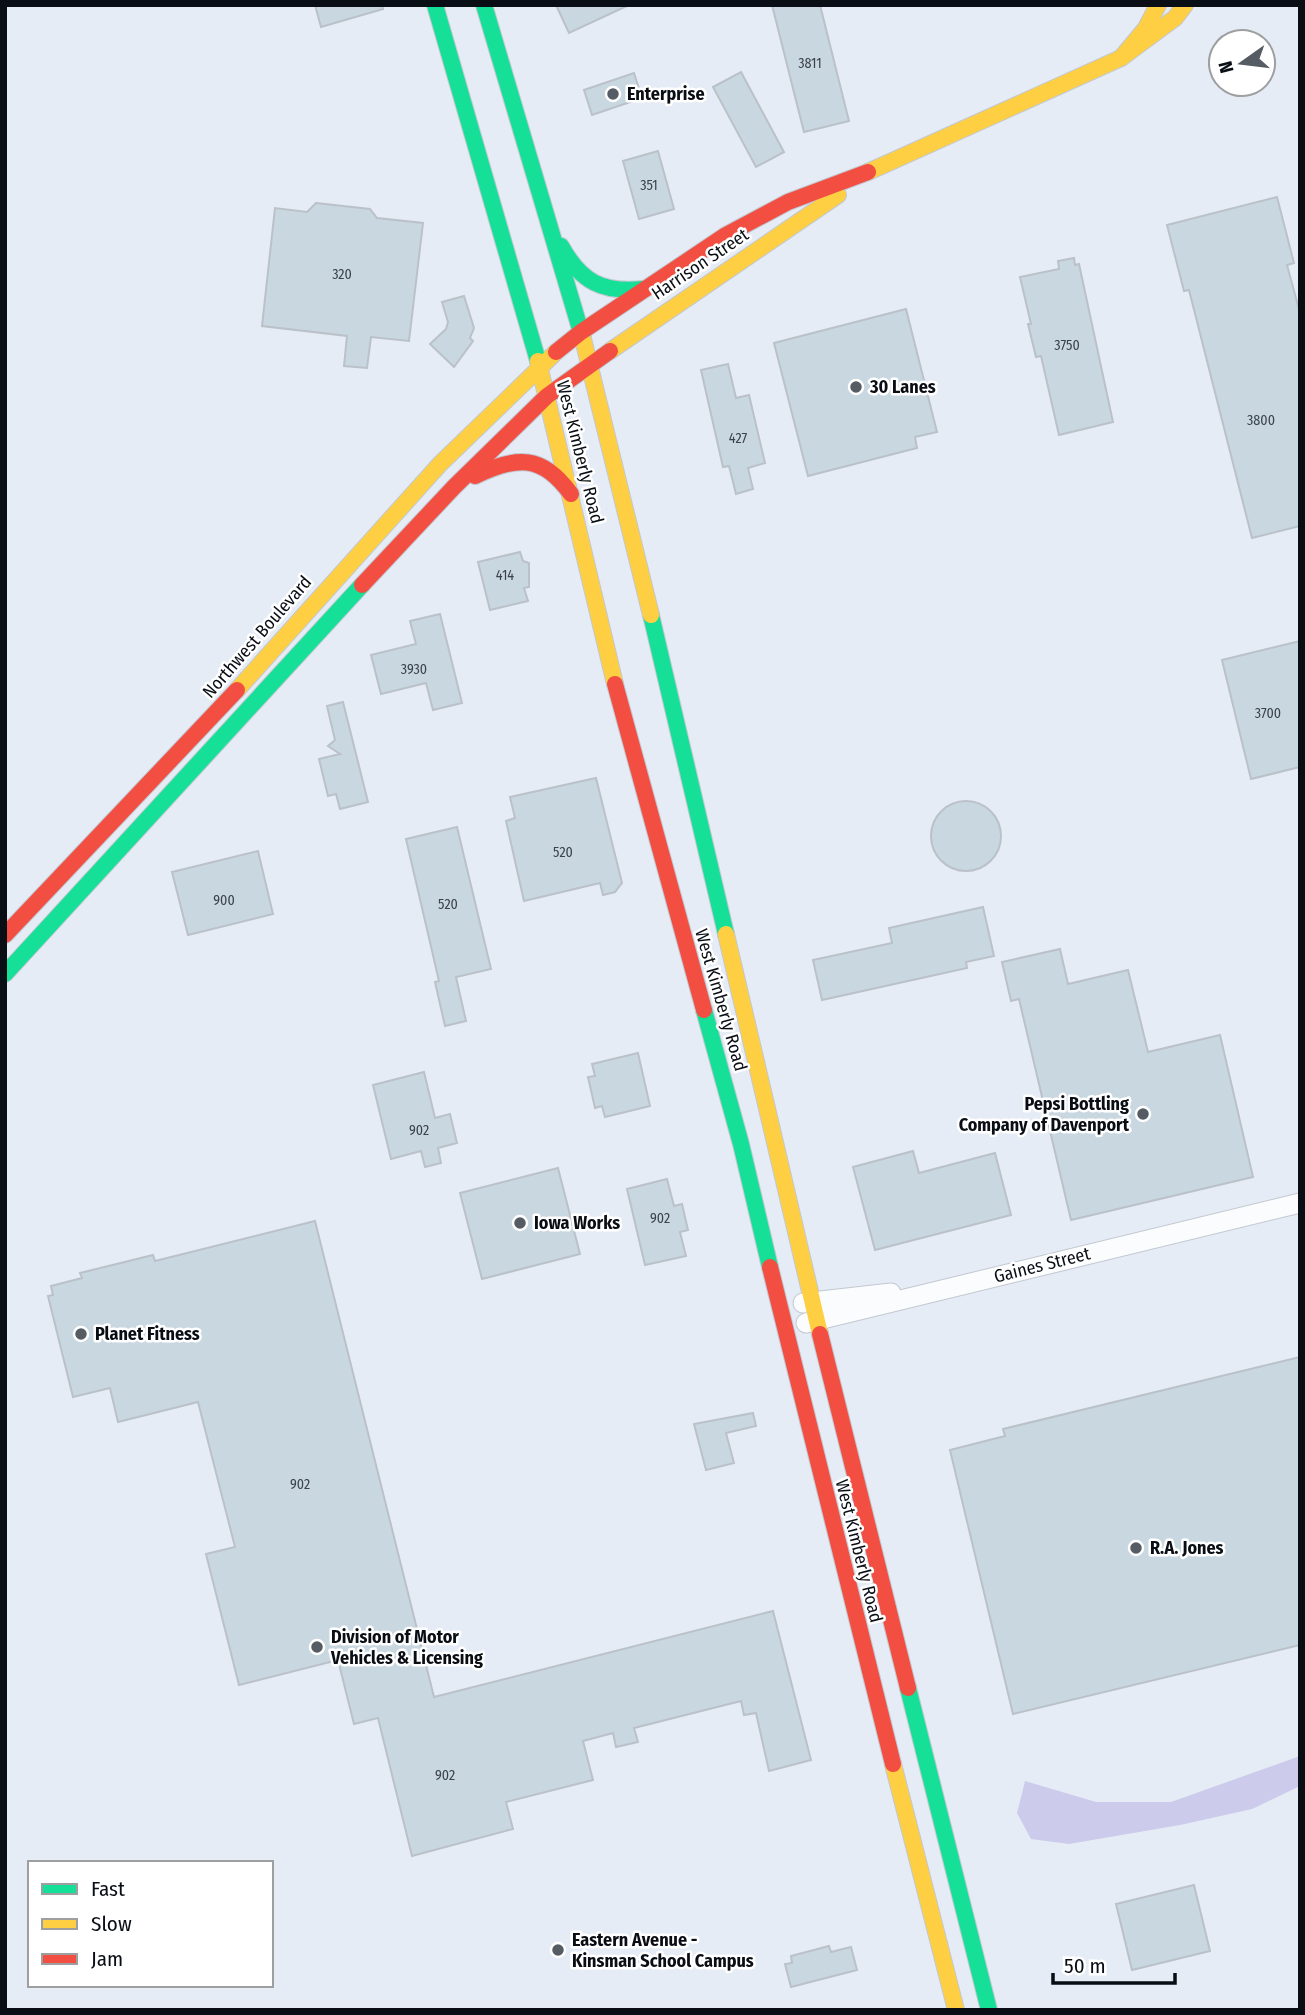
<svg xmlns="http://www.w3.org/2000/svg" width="1305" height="2015" font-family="'Fira Sans Condensed',sans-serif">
<rect width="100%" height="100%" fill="#e5ecf5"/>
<path fill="#cccbec" d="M1300,1756v30l-48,23 -72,16 -111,19 -38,-5 -14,-26 8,-32 71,21h75z"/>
<g fill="#c9d7e1" stroke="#bac1c8" stroke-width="2">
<path d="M315,5h67l1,4 -62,18z"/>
<path d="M556,5h73l-60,28z"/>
<path d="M772,5h48l29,116 -45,11z"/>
<path d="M741,72l43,80 -28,15 -43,-80z"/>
<path d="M634,73l8,25 -50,17 -8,-25z"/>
<path d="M658,151l16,58 -35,10 -16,-58z"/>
<path d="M1277,197l17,66 -7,2 13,48v213l-48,12 -63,-248 -5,1 -17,-66z"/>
<path d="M316,203l54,6 7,9 46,5 -14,118 -38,-4 -4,31 -23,-2 3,-30 -85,-10 13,-118 32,4z"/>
<path d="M1074,258l1,7 4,-1 34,158 -54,13 -18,-79 -5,1 -8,-33h3l-11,-47 39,-8 -1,-8z"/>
<path d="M464,296l10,32 -4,10 3,3 -19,26 -24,-23 16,-15 2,-7 -6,-20z"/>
<path d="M906,309l31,123 -22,5 2,11 -109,28 -34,-133z"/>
<path d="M728,364l8,34 13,-3 16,68 -17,5 5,21 -17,5 -7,-28 -6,1 -22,-97z"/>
<path d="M520,552l3,9 6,2v24l-5,1 4,13 -38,9 -12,-48z"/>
<path d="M440,614l22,89 -29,7 -7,-27 -45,11 -10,-39 45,-11 -6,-23z"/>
<path d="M1300,641v126l-49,12 -29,-119z"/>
<path d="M343,702l25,100 -28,7 -4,-15 -8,2 -9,-37 21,-5 -12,-8 7,-6 -8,-34z"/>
<path d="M596,778l26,105 -7,9 -12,3 -3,-12 -76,18 -18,-80 9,-3 -5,-21z"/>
<circle cx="966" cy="836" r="35"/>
<path d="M457,827l34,142 -35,8 10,44 -21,5 -10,-44 4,-1 -33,-142z"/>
<path d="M258,851l15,63 -85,21 -16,-63z"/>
<path d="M983,907l11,49 -28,6 1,6 -145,32 -9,-40 79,-17 -3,-15z"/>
<path d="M1060,949l8,35 60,-14 20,82 72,-17 33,142 -182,43 -52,-221 -8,2 -9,-39z"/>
<path d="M638,1053l12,53 -45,11 -3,-11 -7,2 -7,-31 7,-1 -3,-12z"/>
<path d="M424,1072l11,46 15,-4 7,29 -19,5 3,15 -16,4 -4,-16 -30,8 -18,-74z"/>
<path d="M913,1151l6,22 76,-20 16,62 -136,35 -22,-83z"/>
<path d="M558,1168l22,86 -98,25 -22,-86z"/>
<path d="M667,1179l7,27 8,-2 6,26 -8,2 6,24 -41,9 -18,-76z"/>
<path d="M315,1221l119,476 339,-86 38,149 -42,11 -13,-58 -12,2 -3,-14 -107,27 4,14 -22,5 -3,-14 -30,8 10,39 -87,22 7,27 -101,27 -34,-138 -24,6 -16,-64 -99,25 -33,-131 29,-7 -37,-145 -80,20 -8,-34 -37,9 -25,-101 5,-1 -2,-9 31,-8 -2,-5 73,-18 2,6z"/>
<path d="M1300,1357v288l-287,69 -63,-264 55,-14 -2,-7z"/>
<path d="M753,1413l3,13 -30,7 8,30 -28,7 -12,-46z"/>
<path d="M1194,1885l16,66 -78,19 -16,-66z"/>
<path d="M829,1946l2,6 20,-5 6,23 -66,17 -6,-23 7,-1 -1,-7z"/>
</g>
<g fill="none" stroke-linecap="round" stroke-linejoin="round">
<defs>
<g id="street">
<path d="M803,1303l88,-10"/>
<path d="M806,1323l494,-120"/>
</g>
<g id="fast">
<path d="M435,5l103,356"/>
<path d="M484,5l99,334"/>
<path d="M561,246c20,36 41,47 82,43"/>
<path d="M651,615l75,319"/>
<path d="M5,974l357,-389"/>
<path d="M704,1010l37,134 29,123"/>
<path d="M908,1688l81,322"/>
</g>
<g id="slow">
<path d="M1121,58l25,-30 12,-23"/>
<path d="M868,172l253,-114 54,-40 10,-13"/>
<path d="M583,339l68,276"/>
<path d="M610,351l228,-156"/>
<path d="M538,361l77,323"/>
<path d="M237,690l203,-226 116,-112"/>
<path d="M726,934l94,400"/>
<path d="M893,1764l63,246"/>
</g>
<g id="jam">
<path d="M556,352l25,-20 145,-97 62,-33 80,-30"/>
<path d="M475,476c42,-20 67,-22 96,18"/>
<path d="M362,585l92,-98 93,-91 63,-45"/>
<path d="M615,684l89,326"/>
<path d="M5,935l232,-245"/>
<path d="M770,1267l123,497"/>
<path d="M820,1334l88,354"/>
</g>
</defs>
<use href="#street" stroke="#c2c8d0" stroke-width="21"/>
<use href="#fast" stroke="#c2c8d0" stroke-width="18"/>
<use href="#slow" stroke="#c2c8d0" stroke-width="18"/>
<use href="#jam" stroke="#c2c8d0" stroke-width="18"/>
<use href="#street" stroke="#fbfcfe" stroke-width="19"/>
<use href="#fast" stroke="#16e098" stroke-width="16"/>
<use href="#slow" stroke="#ffcf43" stroke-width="16"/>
<use href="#jam" stroke="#f24e42" stroke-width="16"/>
</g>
<g fill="#565c63" stroke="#fff" stroke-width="2.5">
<circle cx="613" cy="94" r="7"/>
<circle cx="856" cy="387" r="7"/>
<circle cx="1143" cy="1114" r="7"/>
<circle cx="520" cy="1223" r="7"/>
<circle cx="81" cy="1334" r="7"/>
<circle cx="1136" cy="1548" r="7"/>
<circle cx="317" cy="1647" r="7"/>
<circle cx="558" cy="1950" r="7"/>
</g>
<g text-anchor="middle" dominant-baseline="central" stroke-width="5" stroke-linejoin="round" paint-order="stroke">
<g font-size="14" fill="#3b424a">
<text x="810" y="63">3811</text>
<text x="649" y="185">351</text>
<text x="342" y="274">320</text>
<text x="1067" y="345">3750</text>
<text x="1261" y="420">3800</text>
<text x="738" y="438">427</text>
<text x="505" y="575">414</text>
<text x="414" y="669">3930</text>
<text x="1268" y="713">3700</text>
<text x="563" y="852">520</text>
<text x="224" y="900">900</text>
<text x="448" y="904">520</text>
<text x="419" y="1130">902</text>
<text x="660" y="1218">902</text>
<text x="300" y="1484">902</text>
<text x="445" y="1775">902</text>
</g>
<g font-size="18" font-weight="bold" fill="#090e15" stroke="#fff" text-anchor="start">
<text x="627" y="94">Enterprise</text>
<text x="870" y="387">30 Lanes</text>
<text x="1129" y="1104" text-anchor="end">Pepsi Bottling<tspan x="1129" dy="21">Company of Davenport</tspan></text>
<text x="534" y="1223">Iowa Works</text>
<text x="95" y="1334">Planet Fitness</text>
<text x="1150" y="1548">R.A. Jones</text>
<text x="331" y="1637">Division of Motor<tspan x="331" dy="21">Vehicles &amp; Licensing</tspan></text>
<text x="572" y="1940">Eastern Avenue -<tspan x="572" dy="21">Kinsman School Campus</tspan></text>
</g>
<g font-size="18" fill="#090e15" stroke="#fff">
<text transform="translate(700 264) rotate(-34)">Harrison Street</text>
<text transform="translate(580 452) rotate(76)">West Kimberly Road</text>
<text transform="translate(257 637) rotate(-49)">Northwest Boulevard</text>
<text transform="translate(721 1000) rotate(74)">West Kimberly Road</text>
<text transform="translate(1042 1265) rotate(-14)">Gaines Street</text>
<text transform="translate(859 1551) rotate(76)">West Kimberly Road</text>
</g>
</g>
<rect width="1305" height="2015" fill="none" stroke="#090e15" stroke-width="14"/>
<rect x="28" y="1861" width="245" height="126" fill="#ffffff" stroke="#9d9fa1" stroke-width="2"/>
<rect x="42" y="1884" width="35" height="10" fill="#16e098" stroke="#9d9fa1" stroke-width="2"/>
<text x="91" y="1896" font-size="21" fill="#090e15">Fast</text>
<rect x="42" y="1919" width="35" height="10" fill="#ffcf43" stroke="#9d9fa1" stroke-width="2"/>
<text x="91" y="1931" font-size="21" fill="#090e15">Slow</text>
<rect x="42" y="1954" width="35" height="10" fill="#f24e42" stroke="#9d9fa1" stroke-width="2"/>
<text x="91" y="1966" font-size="21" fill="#090e15">Jam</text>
<g transform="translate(1242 63) rotate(256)"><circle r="33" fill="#ffffff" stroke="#9d9fa1" stroke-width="2"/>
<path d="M0-5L12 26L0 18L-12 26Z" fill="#565c63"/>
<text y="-10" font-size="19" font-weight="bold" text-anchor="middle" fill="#090e15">N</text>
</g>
<path d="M1053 1973v10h122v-10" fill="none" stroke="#090e15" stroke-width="3.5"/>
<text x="1064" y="1973" font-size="21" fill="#090e15" stroke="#ffffff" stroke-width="5" paint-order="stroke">50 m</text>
</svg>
